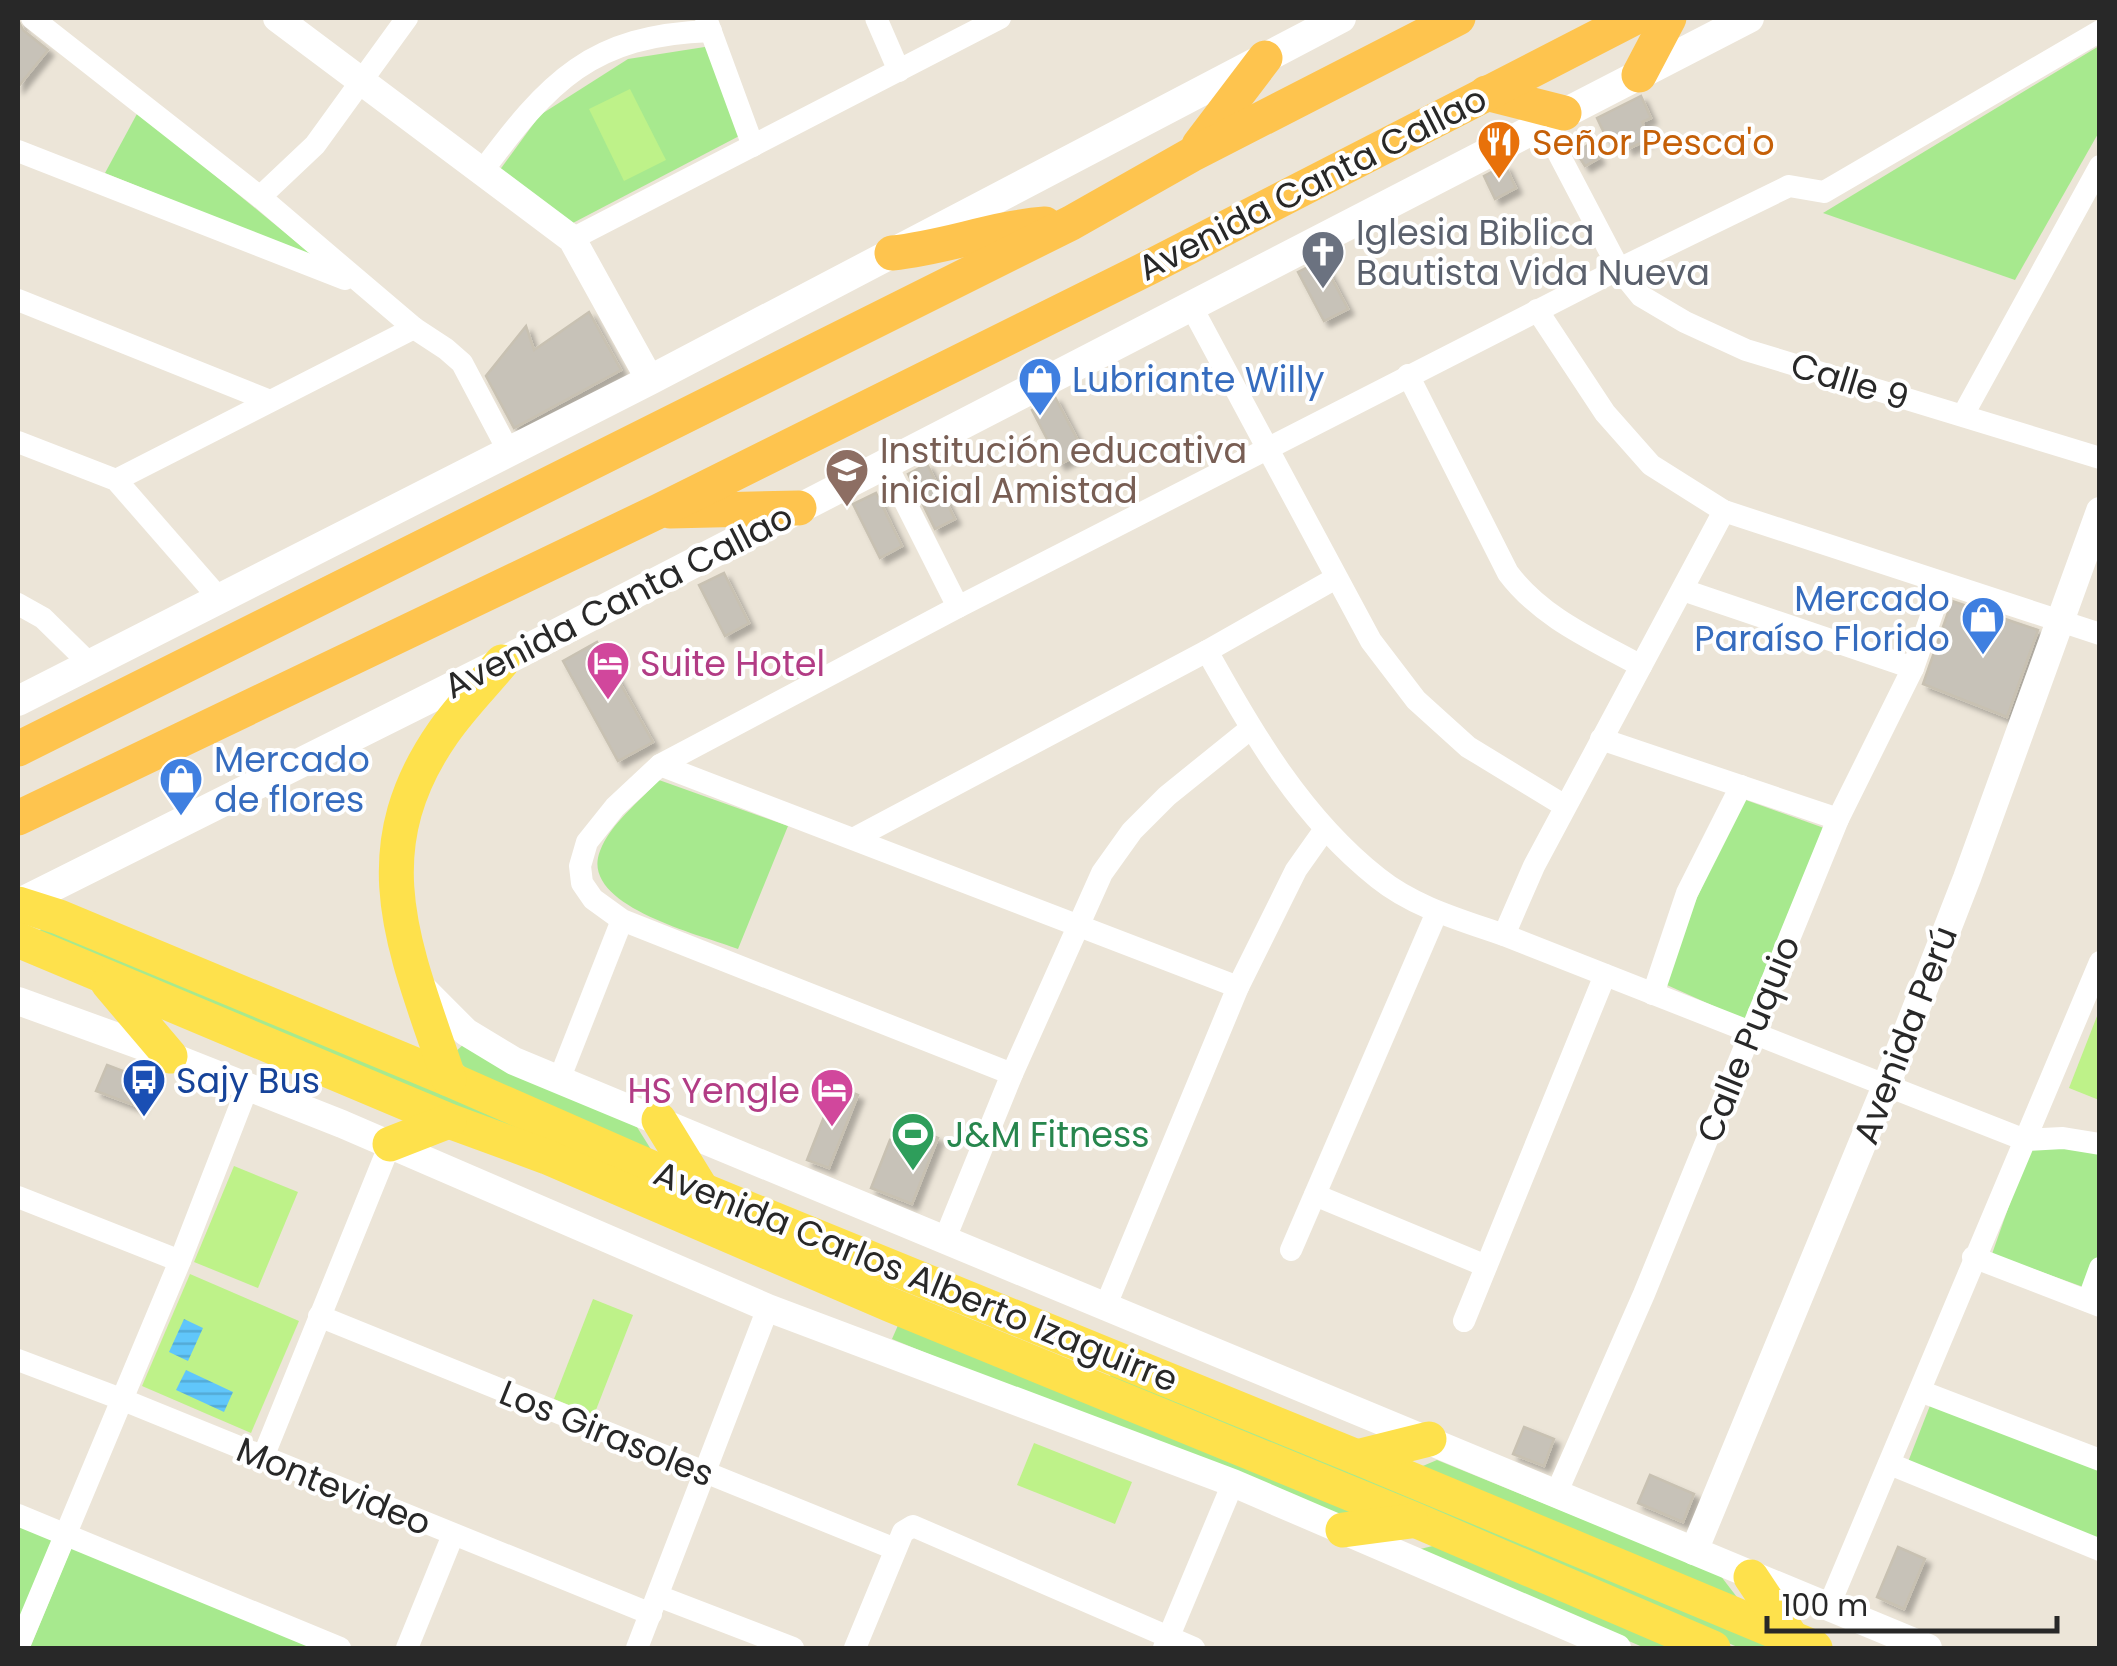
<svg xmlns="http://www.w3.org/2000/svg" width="2117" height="1666" font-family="Poppins,sans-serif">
<defs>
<pattern id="water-rules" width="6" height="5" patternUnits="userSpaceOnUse" patternTransform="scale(2.5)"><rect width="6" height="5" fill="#60c6fa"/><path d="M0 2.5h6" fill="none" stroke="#53aad6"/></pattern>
<filter id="shadow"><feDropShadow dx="5.5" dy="5.5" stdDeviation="2.5" flood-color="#0004"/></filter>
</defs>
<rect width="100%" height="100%" fill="#ece5d8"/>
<g fill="#a7e98e">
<path d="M711,46l32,88 -172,90 -72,-53 41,-56 88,-56z"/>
<path d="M2099,46v86l-84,148 -192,-67z"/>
<path d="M138,112l179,147 -212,-86z"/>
<path d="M659,780l129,46 -50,123c-36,-14 -160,-43 -138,-98 10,-27 40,-50 59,-71z"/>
<path d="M1743,799l81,29 -77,193 -89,-40z"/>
<path d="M46,925l504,203 -12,14 -505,-206z"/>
<path d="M466,1042l171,85 20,32 -162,-63 -43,-41z"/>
<path d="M2062,1145l37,7v99l-13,37 -94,-34 37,-105z"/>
<path d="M899,1323l486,198 -25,9 -468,-191z"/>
<path d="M1112,1372l663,276h-35l-634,-264z"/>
<path d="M1931,1403l168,65v72l-191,-78z"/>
<path d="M1437,1460l283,115 23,30 -325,-137z"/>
<path d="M18,1522l35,15 -35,87z"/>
<path d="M1441,1544l247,104h-43l-229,-98z"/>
<path d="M72,1546l248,102h-290z"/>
</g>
<g fill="#bef289">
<path d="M630,89l36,71 -42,21 -35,-72z"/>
<path d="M2099,1011v89l-30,-12z"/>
<path d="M234,1166l64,26 -40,96 -64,-26z"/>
<path d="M190,1274l109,47 -48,112 -109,-47z"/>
<path d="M593,1299l40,16 -39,100 -40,-16z"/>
<path d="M1034,1443l98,39 -17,42 -98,-39z"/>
</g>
<g fill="url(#water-rules)">
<path d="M184,1319l19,9 -15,33 -19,-9z"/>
<path d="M186,1370l47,22 -9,20 -48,-22z"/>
</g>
<g fill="#c7c2b8" stroke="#c8c1b2" stroke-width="2.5" filter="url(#shadow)">
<path d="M18,20l5,10 25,20 -30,37z"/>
<path d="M1641,96l10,22 -9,4 7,17 -21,10 -8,-16 -13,6 -10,-21z"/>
<path d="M1590,144l9,14 -14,8 -9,-14z"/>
<path d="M1505,165l11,23 -21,11 -11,-23z"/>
<path d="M1322,260l26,49 -24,12 -26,-49z"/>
<path d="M589,312l32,58 -107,58 -28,-52 40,-50 8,24z"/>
<path d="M1055,397l29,55 -24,12 -28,-54z"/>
<path d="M927,464l28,55 -20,10 -27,-55z"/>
<path d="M876,493l26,53 -22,12 -27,-54z"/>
<path d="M724,573l25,50 -24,13 -26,-51z"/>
<path d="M1952,601l86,29 -31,87 -84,-33z"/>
<path d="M597,642l56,100 -35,19 -55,-100z"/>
<path d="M107,1065l42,16 -10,26 -43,-16z"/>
<path d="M843,1089l15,6 -29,73 -22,-8 26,-66 7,3z"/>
<path d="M918,1130l20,8 -26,66 -41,-16 19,-48 21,9z"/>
<path d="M1524,1427l30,12 -10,27 -31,-12z"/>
<path d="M1650,1475l44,19 -11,28 -45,-19z"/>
<path d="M1898,1547l27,12 -21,50 -27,-12z"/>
</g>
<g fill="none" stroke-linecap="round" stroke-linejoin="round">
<g stroke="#fff" stroke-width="22">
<path d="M32,18l228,179 154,131 32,21 16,14 46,87"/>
<path d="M706,18l47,128"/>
<path d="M876,18l23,53"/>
<path d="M1543,124l76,145 22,27 44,26 61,28 354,108"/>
<path d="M18,151l327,128"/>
<path d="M481,173c68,-92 110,-138 230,-142"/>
<path d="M260,197l55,-52 92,-127"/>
<path d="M572,239l428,-221"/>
<path d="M18,300l252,101"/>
<path d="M1190,304l181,337 45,59 52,47 97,59"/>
<path d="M1537,310l68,103 46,52 73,46 376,123"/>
<path d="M1408,375l100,198c34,45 84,66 133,93"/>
<path d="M1963,415l137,-249"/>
<path d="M18,442l98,38 103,118"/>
<path d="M886,464l72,143"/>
<path d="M116,480l298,-152"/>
<path d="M1683,590l230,78"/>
<path d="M18,604l25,14 47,46"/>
<path d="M1207,651c46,83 95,167 171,227 36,29 83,42 126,57l521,205 38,-2 37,6"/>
<path d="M1601,739l237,80"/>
<path d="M660,765l578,222"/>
<path d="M855,838l352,-187 129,-73"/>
<path d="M1504,935l30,-69 190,-355"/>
<path d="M1653,994l34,-101 54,-107"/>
<path d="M1012,1074l-390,-154 -29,-21 -11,-16 -2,-17 7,-24 28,-35 45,-42 298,-158 661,-338 170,-83 35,6 276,-161"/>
<path d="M559,1080l63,-160"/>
<path d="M1315,1195l171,71"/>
<path d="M18,1197l162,64"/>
<path d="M944,1241l68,-167 90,-201 30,-42 35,-35 83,-67"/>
<path d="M1291,1250l146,-338"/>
<path d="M1973,1257l127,49"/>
<path d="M2088,1301l12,-33"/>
<path d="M1106,1305l132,-318 58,-117 29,-41"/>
<path d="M319,1316l576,233"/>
<path d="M1464,1321l141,-346"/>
<path d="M18,1360l103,39 530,215"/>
<path d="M1920,1391l180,69"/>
<path d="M263,1457l127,-313"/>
<path d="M1890,1464l210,86"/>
<path d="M1556,1494l88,-200 194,-475 75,-151 29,-83"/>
<path d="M18,1515l322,133"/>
<path d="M658,1596l135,52"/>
<path d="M1828,1608l272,-646"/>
<path d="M18,1648l162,-387 68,-175"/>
<path d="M407,1648l46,-113"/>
<path d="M637,1648l131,-340"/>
<path d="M855,1648l48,-116 10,-6 281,122"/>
<path d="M1164,1648l69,-165"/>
</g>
<g stroke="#fff" stroke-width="28">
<path d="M277,18l295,221 78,141"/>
<path d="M421,987l45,45 48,29 1414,587"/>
<path d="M18,1001l152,55 172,68 426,184 465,175 384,165"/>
<path d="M1694,1551l192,-465 81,-208 133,-367"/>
</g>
<g stroke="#fff" stroke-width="30">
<path d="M18,701l632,-321 691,-362"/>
<path d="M18,904l484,-242 1247,-644"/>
</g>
<g stroke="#fee14c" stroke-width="35">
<path d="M18,904l41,13 390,162 253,111 655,267 458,191"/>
<path d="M18,940l431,181 98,36 344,148 524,215 298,128"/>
<path d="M108,983l62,73"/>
<path d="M449,1079c-42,-126 -91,-224 -6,-346 17,-25 40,-48 59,-71"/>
<path d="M659,1120l43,70"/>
<path d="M390,1144l59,-23"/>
<path d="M1357,1457l72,-18"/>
<path d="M1343,1530l68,-9"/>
<path d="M1751,1577l42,63"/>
</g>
<g stroke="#fec44e" stroke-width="35">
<path d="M1639,75l30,-57"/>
<path d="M1486,93l78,20"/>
<path d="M1199,145l66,-87"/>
<path d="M892,253c52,-5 101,-25 153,-29"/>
<path d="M670,511l129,-3"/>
<path d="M18,749l1053,-526 120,-68 267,-137"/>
<path d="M18,818l641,-307 491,-244 484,-249"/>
</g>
</g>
<defs>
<symbol id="restaurant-pin" viewBox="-11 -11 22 30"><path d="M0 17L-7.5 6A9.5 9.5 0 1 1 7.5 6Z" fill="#e8710a" stroke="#fff"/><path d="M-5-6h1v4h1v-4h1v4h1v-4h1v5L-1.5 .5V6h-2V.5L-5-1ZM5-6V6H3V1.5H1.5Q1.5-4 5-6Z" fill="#fff"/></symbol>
<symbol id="church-pin" viewBox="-11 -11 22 30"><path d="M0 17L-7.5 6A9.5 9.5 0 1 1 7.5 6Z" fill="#6b7280" stroke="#fff"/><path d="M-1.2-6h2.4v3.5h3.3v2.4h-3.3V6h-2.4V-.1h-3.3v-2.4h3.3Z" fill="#fff"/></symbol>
<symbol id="shop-pin" viewBox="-11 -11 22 30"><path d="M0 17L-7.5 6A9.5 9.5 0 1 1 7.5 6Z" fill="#3f7fe0" stroke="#fff"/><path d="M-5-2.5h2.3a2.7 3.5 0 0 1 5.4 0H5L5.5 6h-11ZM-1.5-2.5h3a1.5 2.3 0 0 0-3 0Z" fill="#fff"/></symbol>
<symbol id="school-pin" viewBox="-11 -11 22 30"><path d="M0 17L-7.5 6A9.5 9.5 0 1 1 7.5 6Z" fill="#8d6e63" stroke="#fff"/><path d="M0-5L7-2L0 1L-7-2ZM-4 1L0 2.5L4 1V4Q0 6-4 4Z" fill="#fff"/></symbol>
<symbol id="hotel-pin" viewBox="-11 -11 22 30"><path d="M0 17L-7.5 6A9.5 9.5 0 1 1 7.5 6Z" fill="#d1479c" stroke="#fff"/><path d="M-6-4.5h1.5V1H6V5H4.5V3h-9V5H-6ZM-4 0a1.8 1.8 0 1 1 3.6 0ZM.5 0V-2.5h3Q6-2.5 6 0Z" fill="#fff"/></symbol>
<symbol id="bus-pin" viewBox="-11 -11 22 30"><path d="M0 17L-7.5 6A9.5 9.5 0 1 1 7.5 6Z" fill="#1a4fb4" stroke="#fff"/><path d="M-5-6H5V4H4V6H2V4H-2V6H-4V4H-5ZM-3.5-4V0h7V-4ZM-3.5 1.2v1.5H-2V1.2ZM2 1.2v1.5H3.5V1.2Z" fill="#fff"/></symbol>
<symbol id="stadium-pin" viewBox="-11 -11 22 30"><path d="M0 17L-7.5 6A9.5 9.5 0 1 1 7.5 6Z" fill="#2e9e5b" stroke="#fff"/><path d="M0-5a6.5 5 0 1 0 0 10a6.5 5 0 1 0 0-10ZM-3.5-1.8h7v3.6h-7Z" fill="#fff"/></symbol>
</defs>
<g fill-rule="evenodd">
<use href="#restaurant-pin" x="1474" y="117" width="50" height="68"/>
<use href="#church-pin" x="1298" y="227" width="50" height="68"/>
<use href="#shop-pin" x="1015" y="354" width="50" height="68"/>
<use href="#school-pin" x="822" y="445" width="50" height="68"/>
<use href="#shop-pin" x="1958" y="593" width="50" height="68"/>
<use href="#hotel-pin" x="583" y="638" width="50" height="68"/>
<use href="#shop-pin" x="156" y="754" width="50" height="68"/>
<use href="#bus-pin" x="119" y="1055" width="50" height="68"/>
<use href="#hotel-pin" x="807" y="1065" width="50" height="68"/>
<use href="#stadium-pin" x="888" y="1109" width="50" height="68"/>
</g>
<g text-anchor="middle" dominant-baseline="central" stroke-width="8" stroke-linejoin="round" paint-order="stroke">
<g font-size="35" fill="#c56008" stroke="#fff" text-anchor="start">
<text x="1532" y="142">Señor Pesca'o</text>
</g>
<g font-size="35" fill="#282828" stroke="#fff">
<text transform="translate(1312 183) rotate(-27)">Avenida Canta Callao</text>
<text transform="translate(1850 381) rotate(17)">Calle 9</text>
<text transform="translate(618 601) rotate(-27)">Avenida Canta Callao</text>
<text transform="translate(1905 1035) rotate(-69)">Avenida Perú</text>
<text transform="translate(1748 1039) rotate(-68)">Calle Puquio</text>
<text transform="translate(916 1276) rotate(22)">Avenida Carlos Alberto Izaguirre</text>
<text transform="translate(607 1433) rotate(22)">Los Girasoles</text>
<text transform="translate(334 1486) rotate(22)">Montevideo</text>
</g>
<g font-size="35" fill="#5b616d" stroke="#fff" text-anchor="start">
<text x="1356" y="232">Iglesia Biblica<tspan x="1356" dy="40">Bautista Vida Nueva</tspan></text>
</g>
<g font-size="35" fill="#366cbe" stroke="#fff" text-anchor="start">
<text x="1072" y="379">Lubriante Willy</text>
<text x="1950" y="598" text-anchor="end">Mercado<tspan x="1950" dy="40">Paraíso Florido</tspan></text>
<text x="214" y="759">Mercado<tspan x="214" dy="40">de flores</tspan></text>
</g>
<g font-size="35" fill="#785e54" stroke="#fff" text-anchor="start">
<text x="880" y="450">Institución educativa<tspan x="880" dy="40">inicial Amistad</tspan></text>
</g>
<g font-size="35" fill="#b23c85" stroke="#fff" text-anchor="start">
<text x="640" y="663">Suite Hotel</text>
<text x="800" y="1090" text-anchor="end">HS Yengle</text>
</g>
<g font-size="35" fill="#164399" stroke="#fff" text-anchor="start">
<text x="176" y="1080">Sajy Bus</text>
</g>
<g font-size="35" fill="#27864d" stroke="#fff" text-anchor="start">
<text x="946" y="1134">J&amp;M Fitness</text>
</g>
</g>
<rect width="2117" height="1666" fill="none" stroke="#282828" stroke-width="40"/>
<path d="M1767 1616v15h290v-15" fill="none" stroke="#282828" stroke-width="5"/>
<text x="1782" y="1616" font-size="30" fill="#282828" stroke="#ffffff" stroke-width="8" paint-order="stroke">100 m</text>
</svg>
